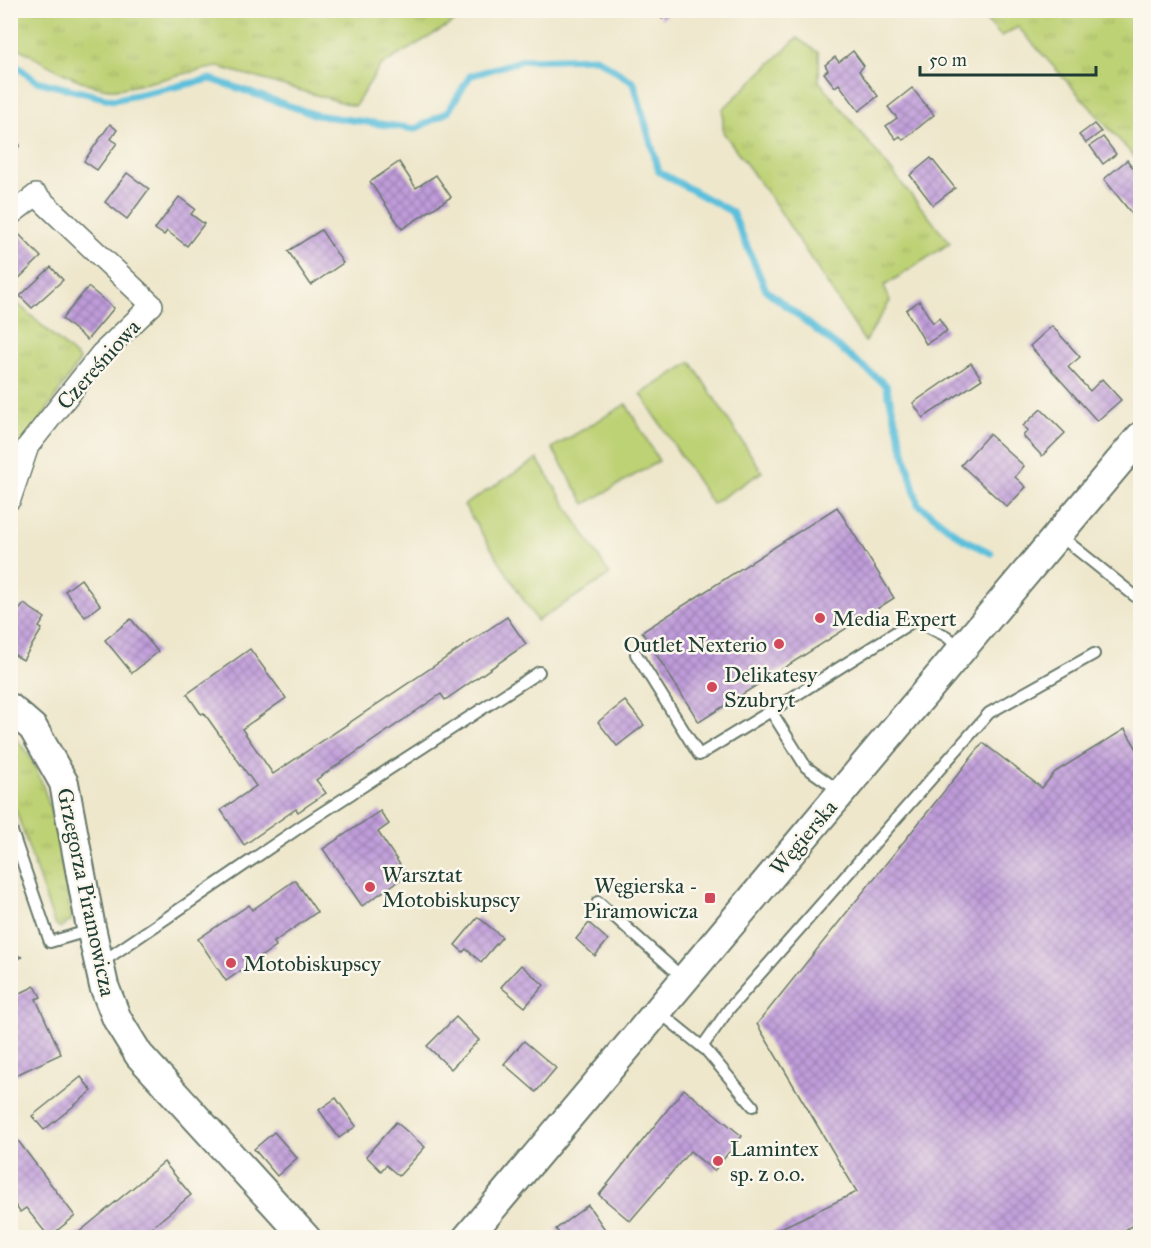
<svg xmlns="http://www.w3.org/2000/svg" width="1151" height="1248" font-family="'IM FELL Great Primer',serif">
<defs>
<pattern id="grass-tufts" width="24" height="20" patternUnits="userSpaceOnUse" patternTransform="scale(1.5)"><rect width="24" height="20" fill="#bdd175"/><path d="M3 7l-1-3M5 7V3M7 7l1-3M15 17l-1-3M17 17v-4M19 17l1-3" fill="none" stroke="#a2b466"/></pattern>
<pattern id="building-cross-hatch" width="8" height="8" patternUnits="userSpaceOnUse" patternTransform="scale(1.5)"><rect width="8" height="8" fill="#c09cda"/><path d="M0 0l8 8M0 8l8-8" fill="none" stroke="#9b80b2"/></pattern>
</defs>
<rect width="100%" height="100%" fill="#fbf7ec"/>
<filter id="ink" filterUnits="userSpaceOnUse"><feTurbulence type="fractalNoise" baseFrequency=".0167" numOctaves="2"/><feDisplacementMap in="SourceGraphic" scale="12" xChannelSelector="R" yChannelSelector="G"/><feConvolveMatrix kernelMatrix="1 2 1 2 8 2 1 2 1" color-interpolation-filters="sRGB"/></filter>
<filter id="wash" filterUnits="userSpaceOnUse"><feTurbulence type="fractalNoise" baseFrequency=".008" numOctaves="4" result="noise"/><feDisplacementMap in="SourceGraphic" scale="24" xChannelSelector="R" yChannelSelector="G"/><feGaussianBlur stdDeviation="1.35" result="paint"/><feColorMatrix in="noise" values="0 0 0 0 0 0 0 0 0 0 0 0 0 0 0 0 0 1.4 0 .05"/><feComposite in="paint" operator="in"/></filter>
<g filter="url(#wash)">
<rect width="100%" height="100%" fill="#eee7cc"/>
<g fill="url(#grass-tufts)" stroke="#6e8754" stroke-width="1.5">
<path d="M11 10H468V11L461 18 380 66 355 106 219 67C184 71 150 85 115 89 90 91 32 57 11 43Z"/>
<path d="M978 11H1140V163L1018 27 1001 36Z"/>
<path d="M797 38 819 53V81L950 243 884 286 890 301 865 342 776 205 723 132V109Z"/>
<path d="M16 302 80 360 21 449 11 477 10 308Z"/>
<path d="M10 734C52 765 62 870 72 920L60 928 54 923 11 796Z"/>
</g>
<g fill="#bdd175" stroke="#6e8754" stroke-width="1.5">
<path d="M691 362 762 472 712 504 641 394Z"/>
<path d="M626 404 659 461 585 504 552 448Z"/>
<path d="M537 459 610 575 537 621 464 505Z"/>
</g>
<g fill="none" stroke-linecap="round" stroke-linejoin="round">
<path stroke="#5cbfdb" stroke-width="7" d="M10 61 36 81 113 100 211 79 316 115 415 129 448 112 470 76 523 60 596 58 634 83 659 172 732 212 766 290 886 385 918 504 963 539 991 553"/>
</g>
<g id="blocks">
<g fill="url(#building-cross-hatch)">
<path d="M656 10H673L662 19Z"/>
<path d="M853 51 864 66 859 71 878 96 859 111 839 84 835 87 824 73 828 70 825 65 835 57 839 62Z"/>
<path d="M912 88 934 115 903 140 900 136 896 139 886 126 897 118 888 107Z"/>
<path d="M110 124 117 130 111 139 117 143 97 170 84 161Z"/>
<path d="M1094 124 1101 132 1086 143 1079 135Z"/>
<path d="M10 137 20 145 10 157Z"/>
<path d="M1103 137 1116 154 1103 164 1090 146Z"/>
<path d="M931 158 955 188 933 205 910 175Z"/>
<path d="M1127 160 1140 177V224L1104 179Z"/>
<path d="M399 162 416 188 436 175 451 197 402 229 370 182Z"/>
<path d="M127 173 149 189 127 219 105 202Z"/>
<path d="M179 197 195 209 191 214 204 224 187 246 167 231 164 235 155 229Z"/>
<path d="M12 227 41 257 12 285 10 229Z"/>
<path d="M321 230 343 263 311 285 288 251Z"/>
<path d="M51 267 63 280 32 308 20 296Z"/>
<path d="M88 287 114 308 87 340 62 319Z"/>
<path d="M919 301 933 323 939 318 947 331 926 344 906 310Z"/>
<path d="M1052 326 1080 357 1068 367 1090 391 1102 379 1121 400 1097 421 1030 346Z"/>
<path d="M971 363 982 379 923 418 913 403Z"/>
<path d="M1041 409 1065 433 1042 456 1023 436 1028 430 1023 426Z"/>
<path d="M989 434 1024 466 1015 477 1026 487 1007 507 961 465Z"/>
<path d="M837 507 894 598 699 722 642 632Z"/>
<path d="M81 579 100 605 85 617 65 591Z"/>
<path d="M24 604 45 618 39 627 42 629 23 660 10 652V621Z"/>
<path d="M507 617 526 644 445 700 441 694 316 780 326 793 298 812 296 809 244 845 221 810 256 786 204 713 201 714 187 694 250 649 286 698 242 729 273 774Z"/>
<path d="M131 619 158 652 132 673 105 640Z"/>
<path d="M625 701 644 725 617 746 598 722Z"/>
<path d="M1125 729 1140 754V1221L1112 1238H760L857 1192 757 1024 983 743 1042 788 1055 772Z"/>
<path d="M380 811 389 824 378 832 407 875 362 906 323 849Z"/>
<path d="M295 880 317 912 274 942 276 946 226 981 198 939 249 905 252 910Z"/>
<path d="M478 917 502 937 481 962 466 949 463 952 455 945Z"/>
<path d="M589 923 608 940 595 956 576 939Z"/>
<path d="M10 936 18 956 23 957 10 961Z"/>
<path d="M521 965 544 985 525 1007 501 987Z"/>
<path d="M35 986 41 997 36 999 61 1054 16 1075 10 1064V998Z"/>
<path d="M456 1017 479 1040 451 1069 427 1046Z"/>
<path d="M524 1041 556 1068 536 1092 504 1064Z"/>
<path d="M81 1077 92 1091 44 1130 32 1116Z"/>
<path d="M684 1089 742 1136 714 1171 690 1151 630 1221 599 1195Z"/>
<path d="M336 1098 356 1126 339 1138 319 1110Z"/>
<path d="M396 1122 425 1147 399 1176 386 1165 381 1171 366 1156Z"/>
<path d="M274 1132 297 1158 277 1176 254 1149Z"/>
<path d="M16 1138 75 1216 49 1237 26 1208 20 1212 10 1198V1141Z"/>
<path d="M164 1162 191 1195 139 1238H72Z"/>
<path d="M588 1205 611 1238H562L556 1229Z"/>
</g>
</g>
</g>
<g filter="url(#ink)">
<use href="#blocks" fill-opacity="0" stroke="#677869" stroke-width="1.5"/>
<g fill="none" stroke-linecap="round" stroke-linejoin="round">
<defs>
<g id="lane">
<path d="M1059 535 1140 600"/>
<path d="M636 654 699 755 771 711"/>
<path d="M841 792 806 767 771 711 915 620 946 636 962 649"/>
<path d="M10 826 50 942 91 930"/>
<path d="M598 902 683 978"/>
<path d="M102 962 303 825 539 672"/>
<path d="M658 1011 706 1050 753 1106"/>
<path d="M702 1047 729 1009 989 713 1094 654"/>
</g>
<path id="street" d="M10 215 36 195 152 305 101 354 28 446 10 499"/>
<g id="secondary">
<path d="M10 708 33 728 64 783 90 923 104 986 117 1019 139 1055 306 1238"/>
<path d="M467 1238 1140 437"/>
</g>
</defs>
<use href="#lane" stroke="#677869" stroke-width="14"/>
<use href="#street" stroke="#677869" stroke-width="24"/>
<use href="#secondary" stroke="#677869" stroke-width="32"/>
<use href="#lane" stroke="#fff" stroke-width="10"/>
<use href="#street" stroke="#fff" stroke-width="21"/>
<use href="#secondary" stroke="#fff" stroke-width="28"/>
</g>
</g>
<g fill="#d1495b" stroke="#fbf7ec" stroke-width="2">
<circle cx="820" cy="618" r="6"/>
<circle cx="779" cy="644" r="6"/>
<circle cx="712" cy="687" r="6"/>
<circle cx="370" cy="887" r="6"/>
<rect x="704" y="892" width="12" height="12" rx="3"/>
<circle cx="231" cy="963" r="6"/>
<circle cx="718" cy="1161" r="6"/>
</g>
<g text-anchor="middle" stroke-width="5" stroke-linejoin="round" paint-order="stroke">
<g font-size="22" fill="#1f3d34" stroke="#fbf7ec">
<text transform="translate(98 364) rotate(-48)" y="8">Czereśniowa</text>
<text transform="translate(803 837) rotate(-50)" y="8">Węgierska</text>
<text transform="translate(87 892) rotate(78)" y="8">Grzegorza Piramowicza</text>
</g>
<g font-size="22" fill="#1f3d34" stroke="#fbf7ec" text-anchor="start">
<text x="832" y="626">Media Expert</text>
<text x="767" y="652" text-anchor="end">Outlet Nexterio</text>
<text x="724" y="682">Delikatesy<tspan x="724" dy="25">Szubryt</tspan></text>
<text x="382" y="882">Warsztat<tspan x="382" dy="25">Motobiskupscy</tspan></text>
<text x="698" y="893" text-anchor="end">Węgierska -<tspan x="698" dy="25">Piramowicza</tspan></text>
<text x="243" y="971">Motobiskupscy</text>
<text x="730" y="1156">Lamintex<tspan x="730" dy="25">sp. z o.o.</tspan></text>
</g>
</g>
<rect width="1151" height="1248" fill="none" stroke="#fbf7ec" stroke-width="36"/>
<path d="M920 66v9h176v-9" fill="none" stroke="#1f3d34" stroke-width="3"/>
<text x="929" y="66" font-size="18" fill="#1f3d34" stroke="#fbf7ec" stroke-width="4.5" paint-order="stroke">50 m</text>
</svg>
